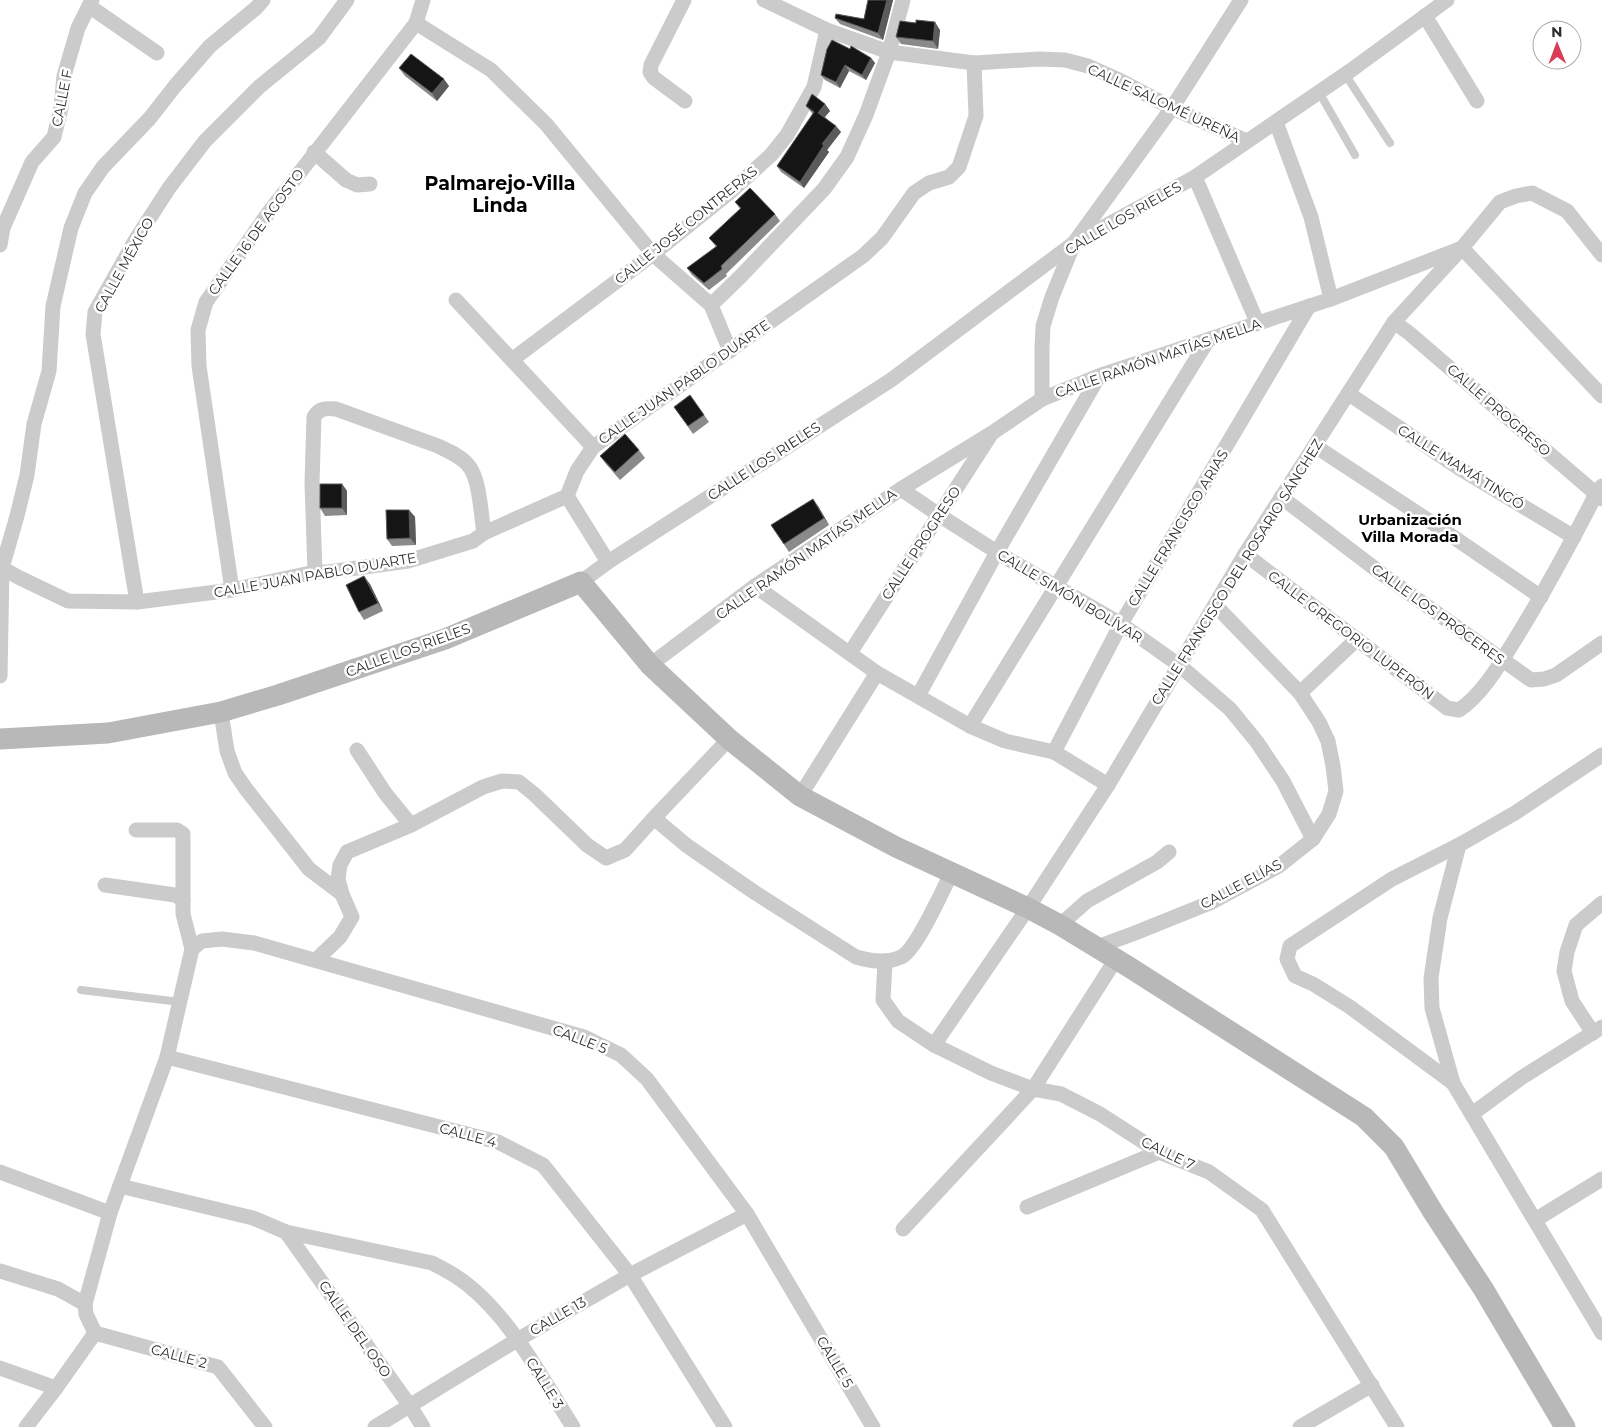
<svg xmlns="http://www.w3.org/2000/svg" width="1602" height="1427" font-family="Montserrat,sans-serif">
<rect width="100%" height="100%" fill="#fff"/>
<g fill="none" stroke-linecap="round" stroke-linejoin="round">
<g stroke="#cbcbcb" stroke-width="8">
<path d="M1345 74 1390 143"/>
<path d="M1319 92 1355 155"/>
<path d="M81 990 180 1002"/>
</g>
<g stroke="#cbcbcb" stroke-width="15">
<path d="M684 0 651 65 650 72 654 78 685 101"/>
<path d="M764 0 827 30 889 52 974 63 1039 59 1065 60 1088 66 1117 79 1172 108 1247 141"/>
<path d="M89 6 157 53"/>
<path d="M1425 16 1477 101"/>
<path d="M416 23 491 70 546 124 653 254 711 305 730 351"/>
<path d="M1276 122 1311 217 1331 299"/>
<path d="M314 152 346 180 357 185 370 184"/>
<path d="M1195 177 1257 322"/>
<path d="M0 245 3 228 32 162 54 137 61 108 64 76 78 28 92 0"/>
<path d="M456 300 593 447"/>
<path d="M711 305 740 277 824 189 847 157 866 115 889 52 903 0"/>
<path d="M1394 322 1409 333 1602 499"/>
<path d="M513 359 653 254 729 193 771 155 787 135 814 87 827 30"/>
<path d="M1349 394 1459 468 1574 537"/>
<path d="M1042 399V348L1043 326 1052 297 1074 243 1172 108 1241 0"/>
<path d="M1315 446 1446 532 1541 597"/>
<path d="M901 489 939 515 1003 556 1121 624 1179 665 1230 709 1257 742 1283 781 1313 839"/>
<path d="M567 496 608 562"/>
<path d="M1281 497 1382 574 1531 680 1544 679 1556 675 1602 643"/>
<path d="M1245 554 1447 708 1459 710C1483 694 1501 662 1516 638 1545 591 1571 543 1596 494L1602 486"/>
<path d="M0 567 20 578 68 601 137 602 232 590 315 572H328L408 561 473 541 484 533 567 496 577 471 593 447 863 256 882 238 914 193 929 183 949 177 959 167 976 116 974 63"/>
<path d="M315 572 312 483 314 417C319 408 326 408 336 409L438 446C448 451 461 456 468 465 480 478 481 516 484 533"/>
<path d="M581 582 608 562 891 380 1074 243 1195 177 1350 71 1447 0"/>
<path d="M755 586 877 673 970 726 1005 741 1054 752 1108 785"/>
<path d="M232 590 199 366 198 330 206 302 269 212 416 23 423 0"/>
<path d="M137 602 93 334 95 312 136 239 169 188 205 141 259 87 319 38 347 0"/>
<path d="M850 653 990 436"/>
<path d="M650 665 755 586 901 489 992 433 1042 399 1104 374 1331 299 1462 248 1500 202 1516 196 1532 193 1567 211 1602 255"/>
<path d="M0 676 2 568 17 516 27 475 34 424 49 371 53 306 71 228 85 193 103 167 150 118 175 86 210 46 256 8 263 0"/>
<path d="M1300 693 1357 639"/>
<path d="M918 696 997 552 1099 376"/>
<path d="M221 712 227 751 235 773 246 789 309 869 342 894"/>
<path d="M970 726 1208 340"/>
<path d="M357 750 385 793 411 825"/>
<path d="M1054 752 1121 624 1309 306"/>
<path d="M800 796 877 673"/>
<path d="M654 818 686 845 754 892 856 957C870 961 886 964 901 957 916 951 943 889 952 872"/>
<path d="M136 830H177L183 834V900"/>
<path d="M1459 845 1440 918 1431 978 1432 1008 1453 1083 1602 1333"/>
<path d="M1060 925 1087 901 1157 862 1169 852"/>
<path d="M1097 947 1135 933 1212 902 1279 866 1313 839 1329 814 1336 791 1333 766 1328 741 1319 722 1300 693 1215 605"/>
<path d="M192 949 202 941 222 939 254 943 584 1037 621 1055 647 1079 747 1214 873 1427"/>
<path d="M316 960 340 937 352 917 342 894 338 879 340 865 347 852 411 825 483 787 502 781 519 782 534 794 587 845 606 858 625 850 654 818 729 739"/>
<path d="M885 961 883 1000 898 1021 934 1045 991 1073 1033 1089 1061 1094 1100 1114 1159 1152 1209 1172 1262 1210 1397 1427"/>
<path d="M1593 1033 1572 1001 1564 971 1567 952 1576 925 1602 903"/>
<path d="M934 1045 1028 908 1108 785 1245 554 1394 322 1462 248 1602 396"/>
<path d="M167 1057 498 1142 543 1165 630 1275 725 1427"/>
<path d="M1453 1083 1350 1007 1313 984 1295 976 1287 959 1290 946 1392 879 1459 845 1515 813 1602 755"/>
<path d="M1472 1114 1521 1078 1602 1027"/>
<path d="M0 1172 110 1213"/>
<path d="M120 1186 253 1218 286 1232 432 1263C444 1269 457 1276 468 1285 512 1320 543 1380 573 1427"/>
<path d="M1027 1207 1159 1152"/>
<path d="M1535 1220 1602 1179"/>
<path d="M903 1229 1033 1089 1116 959"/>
<path d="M286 1232 410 1406 423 1427"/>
<path d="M0 1271 58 1289 85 1304"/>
<path d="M95 1333 218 1367 265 1427"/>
<path d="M0 1368 56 1388"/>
<path d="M26 1427 56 1388 95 1333 86 1314 85 1304 110 1213 167 1057 192 949 183 914V900L175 895 105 885"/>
<path d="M375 1427 517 1340 630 1275 747 1214"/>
<path d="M1300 1427 1372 1385"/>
</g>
<path stroke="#b8b8b8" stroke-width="21" d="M0 739 108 733 221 712 278 695 445 639 581 582 650 665 729 739 800 796 896 847 1028 908 1060 925 1129 967 1364 1117 1394 1147 1433 1212 1484 1290 1565 1427"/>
</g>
<g fill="#8a8a8a">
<path d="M868 0H893L883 40 840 24 835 18 864 19Z"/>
<path d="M940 30 938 49 901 44 896 37Z"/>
<path d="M827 49 871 58 875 63 866 80 849 71 840 88 825 80 821 75Z"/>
<path d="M399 68 449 86 437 101 405 76Z"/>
<path d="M825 104 830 111 825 117 841 132 827 150 829 152 804 188 781 172 777 166 813 114 811 112 806 106Z"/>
<path d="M735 202 775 214 780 221 726 274 727 276 709 290 692 275 687 268 716 247 709 238 740 209Z"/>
<path d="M690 395 709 422 693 434 674 407Z"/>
<path d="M639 450 645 458 620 480 606 464 600 456Z"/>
<path d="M342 484 347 491V515L325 516 320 508Z"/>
<path d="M818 506 829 525 789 552 771 525Z"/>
<path d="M409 510 415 517 416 545 392 546 387 539Z"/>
<path d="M370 584 383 611 364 620 359 612Z"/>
</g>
<g fill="#5b5b5b">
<path d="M887 0H893L883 40 878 33Z"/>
<path d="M935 22 940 30 938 49 933 41Z"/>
<path d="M871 58 875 63 866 80 862 75Z"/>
<path d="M845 65 849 71 840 88 836 82Z"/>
<path d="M444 79 449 86 437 101 432 93Z"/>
<path d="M825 104 830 111 823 119 818 113Z"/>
<path d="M836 126 841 132 827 150 829 152 804 188 800 182 822 144Z"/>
<path d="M342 484 347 491V515L342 508Z"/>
<path d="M813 499 818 506 829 525 824 518Z"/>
<path d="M409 510 415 517 416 545 410 538Z"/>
<path d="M364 576 370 584 383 611 378 603Z"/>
</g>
<g fill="#151515" stroke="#5b5b5b">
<path d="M868 0H887L878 33 835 18 836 14 864 19Z"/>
<path d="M916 20 935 22 933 41 896 37 900 21 916 23Z"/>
<path d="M832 40 850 49 851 46 871 58 862 75 845 65 836 82 821 75 827 49Z"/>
<path d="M411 54 444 79 432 93 399 68Z"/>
<path d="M812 94 825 104 818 113 836 126 822 144 824 145 800 182 777 166 814 112 806 106Z"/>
<path d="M750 188 775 214 721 266 722 269 704 283 687 268 717 246 709 238 741 208 735 202Z"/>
<path d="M690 395 704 415 688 426 674 407Z"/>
<path d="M625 434 639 450 615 472 600 456Z"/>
<rect x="320" y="484" width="22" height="24"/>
<path d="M813 499 824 518 784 544 771 525Z"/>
<path d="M386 510H409L410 538 387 539Z"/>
<path d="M364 576 378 603 359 612 346 585Z"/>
</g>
<g text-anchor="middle" stroke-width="5" stroke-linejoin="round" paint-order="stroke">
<g font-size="14" fill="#2e2e2e" stroke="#fff">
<text transform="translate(62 98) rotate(-79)" y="5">CALLE F</text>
<text transform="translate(1164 103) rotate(25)" y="5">CALLE SALOMÉ UREÑA</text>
<text transform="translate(1123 218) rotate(-30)" y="5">CALLE LOS RIELES</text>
<text transform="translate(686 225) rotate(-39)" y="5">CALLE JOSÉ CONTRERAS</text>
<text transform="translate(256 232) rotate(-54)" y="5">CALLE 16 DE AGOSTO</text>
<text transform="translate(124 265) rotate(-61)" y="5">CALLE MÉXICO</text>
<text transform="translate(1158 358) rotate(-19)" y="5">CALLE RAMÓN MATÍAS MELLA</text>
<text transform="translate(684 382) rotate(-35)" y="5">CALLE JUAN PABLO DUARTE</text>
<text transform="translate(1499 410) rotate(41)" y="5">CALLE PROGRESO</text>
<text transform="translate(764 461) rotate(-33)" y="5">CALLE LOS RIELES</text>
<text transform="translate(1461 467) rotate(32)" y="5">CALLE MAMÁ TINGÓ</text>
<text transform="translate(1178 528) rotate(-59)" y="5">CALLE FRANCISCO ARIAS</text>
<text transform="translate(921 543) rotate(-57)" y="5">CALLE PROGRESO</text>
<text transform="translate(806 554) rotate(-35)" y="5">CALLE RAMÓN MATÍAS MELLA</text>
<text transform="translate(1237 572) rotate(-58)" y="5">CALLE FRANCISCO DEL ROSARIO SÁNCHEZ</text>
<text transform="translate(315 575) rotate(-10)" y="5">CALLE JUAN PABLO DUARTE</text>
<text transform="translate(1070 596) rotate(31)" y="5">CALLE SIMÓN BOLÍVAR</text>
<text transform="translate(1438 614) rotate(36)" y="5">CALLE LOS PRÓCERES</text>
<text transform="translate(1351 635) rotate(37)" y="5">CALLE GREGORIO LUPERÓN</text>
<text transform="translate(408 650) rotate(-20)" y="5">CALLE LOS RIELES</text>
<text transform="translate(1241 884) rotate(-28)" y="5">CALLE ELÍAS</text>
<text transform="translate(580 1039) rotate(21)" y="5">CALLE 5</text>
<text transform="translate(468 1135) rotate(15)" y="5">CALLE 4</text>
<text transform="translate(1168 1153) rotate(26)" y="5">CALLE 7</text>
<text transform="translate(558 1316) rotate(-30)" y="5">CALLE 13</text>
<text transform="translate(355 1329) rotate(55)" y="5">CALLE DEL OSO</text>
<text transform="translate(179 1356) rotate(15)" y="5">CALLE 2</text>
<text transform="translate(835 1362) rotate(59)" y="5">CALLE 5</text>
<text transform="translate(545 1383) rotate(58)" y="5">CALLE 3</text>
</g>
<g font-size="15" font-weight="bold" fill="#000" stroke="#fff">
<text x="1410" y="525">Urbanización<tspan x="1410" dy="17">Villa Morada</tspan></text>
</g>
<g font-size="19" font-weight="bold" fill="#000" stroke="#fff">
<text x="500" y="190">Palmarejo-Villa<tspan x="500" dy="22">Linda</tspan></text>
</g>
</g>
<g transform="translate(1557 45) rotate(359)"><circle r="24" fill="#ffffff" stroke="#ababab"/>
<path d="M0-4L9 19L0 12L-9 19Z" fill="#da3b57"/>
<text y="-8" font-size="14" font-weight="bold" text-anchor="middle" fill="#2e2e2e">N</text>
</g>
</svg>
